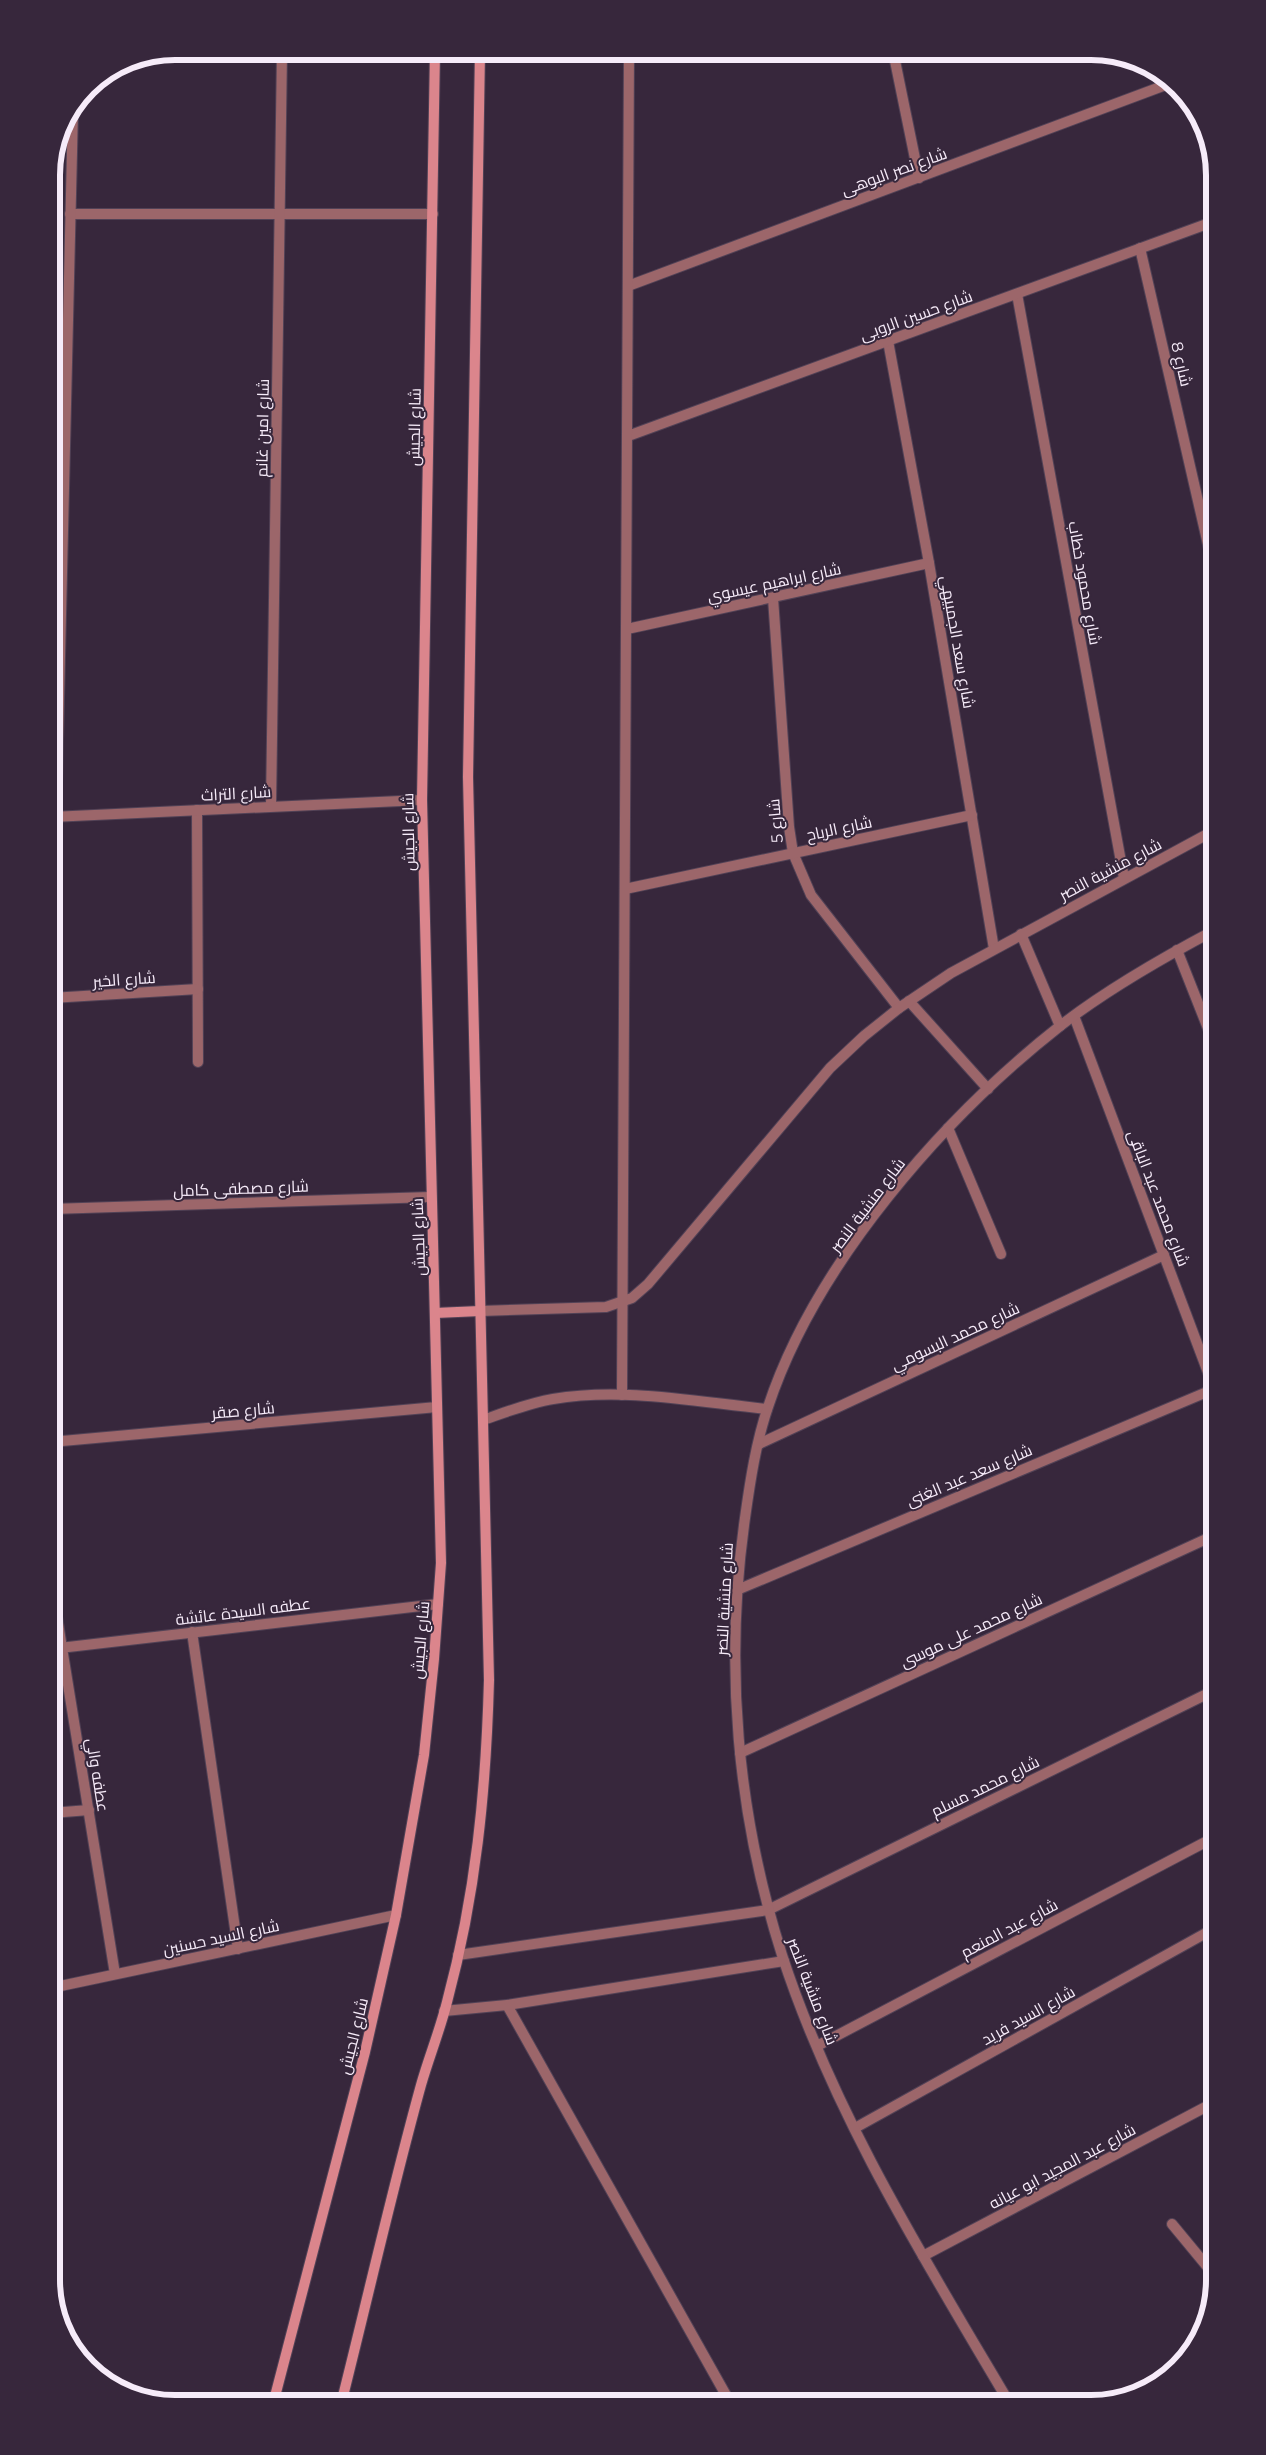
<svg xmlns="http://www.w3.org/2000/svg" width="1266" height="2455" font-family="Montserrat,Cairo,sans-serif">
<rect width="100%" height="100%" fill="#37273c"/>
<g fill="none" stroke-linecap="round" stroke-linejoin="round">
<defs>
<g id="minor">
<path d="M893 51 919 178"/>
<path d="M70 214H433"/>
<path d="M1140 248 1215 575"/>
<path d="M628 286 1171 83"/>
<path d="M1017 294 1124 878"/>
<path d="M888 341 929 563 994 949"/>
<path d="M628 436 1215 221"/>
<path d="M773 598 789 827 793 853 811 895 899 1008"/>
<path d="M627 629 929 563"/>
<path d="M271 806 282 51"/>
<path d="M197 810 198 1062"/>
<path d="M51 817 422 800"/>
<path d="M625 889 972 815"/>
<path d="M1021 934 1060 1026"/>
<path d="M1177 950 1215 1046"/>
<path d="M51 998 198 989"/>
<path d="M909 1001 988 1089"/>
<path d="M1074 1016 1215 1391"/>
<path d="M51 1036 73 110"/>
<path d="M948 1128 1001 1254"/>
<path d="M51 1209 431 1197"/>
<path d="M480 1311 606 1307 632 1298 648 1284 830 1068 864 1036 899 1008 951 973 1215 830"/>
<path d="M622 1395 629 51"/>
<path d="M483 1420C506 1412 529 1403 553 1399 623 1387 697 1402 767 1409"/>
<path d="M51 1442 437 1407"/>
<path d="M759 1444 1164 1255"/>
<path d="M51 1580 115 1974"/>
<path d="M737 1590 1214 1389"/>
<path d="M192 1632 238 1949"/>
<path d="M51 1649 438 1604"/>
<path d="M740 1753 1215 1535"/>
<path d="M51 1813 89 1810"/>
<path d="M458 1955 768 1910 1215 1690"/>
<path d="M51 1988 396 1915"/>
<path d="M507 2005 731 2404"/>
<path d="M444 2011 507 2005 784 1961"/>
<path d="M817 2046 1215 1837"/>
<path d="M855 2128 1215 1928"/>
<path d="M1172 2224 1215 2276"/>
<path d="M923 2256 1215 2102"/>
<path d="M1010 2404C925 2260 834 2115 782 1955 737 1814 724 1665 745 1518 750 1482 756 1442 768 1407 815 1264 943 1118 1060 1026 1105 991 1164 957 1215 930"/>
</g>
<g id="secondary">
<path d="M435 1313 480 1311"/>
<path d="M273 2404 365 2052 396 1915 424 1755 434 1659 441 1563 422 800 435 51"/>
<path d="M341 2404C368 2297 392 2190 421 2085 429 2057 440 2030 447 2002 476 1894 486 1791 489 1680L468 777 480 51"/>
</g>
</defs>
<use href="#minor" stroke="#524256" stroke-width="12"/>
<use href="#secondary" stroke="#524256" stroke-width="12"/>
<use href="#minor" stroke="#9c666a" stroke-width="10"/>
<use href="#secondary" stroke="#db858c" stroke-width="10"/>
</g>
<g text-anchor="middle" stroke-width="4" stroke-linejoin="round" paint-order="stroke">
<g font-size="16" fill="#f6ebf9" stroke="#37273c">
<text transform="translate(894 171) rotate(-20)" y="6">شارع نصر البوهى</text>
<text transform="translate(916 315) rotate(-20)" y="6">شارع حسين الروبى</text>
<text transform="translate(1182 364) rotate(77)" y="6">شارع 8</text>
<text transform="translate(414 427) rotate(-89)" y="6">شارع الجيش</text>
<text transform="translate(262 428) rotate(-89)" y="6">شارع امين غانم</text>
<text transform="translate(774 582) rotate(-12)" y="6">شارع ابراهيم عيسوي</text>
<text transform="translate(1085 583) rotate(80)" y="6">شارع محمود خطاب</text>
<text transform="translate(958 642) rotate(80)" y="6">شارع سعد الجمبيهي</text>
<text transform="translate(236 793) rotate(-3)" y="6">شارع التراث</text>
<text transform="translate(775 821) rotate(-95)" y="6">شارع 5</text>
<text transform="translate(839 828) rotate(-12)" y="6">شارع الرباح</text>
<text transform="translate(408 832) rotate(-91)" y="6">شارع الجيش</text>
<text transform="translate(1110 869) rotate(-28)" y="6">شارع منشية النصر</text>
<text transform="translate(124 979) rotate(-4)" y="6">شارع الخير</text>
<text transform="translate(241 1188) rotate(-2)" y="6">شارع مصطفى كامل</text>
<text transform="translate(1159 1198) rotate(69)" y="6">شارع محمد عبد الباقى</text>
<text transform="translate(867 1205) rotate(-53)" y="6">شارع منشية النصر</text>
<text transform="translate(418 1237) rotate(-92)" y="6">شارع الجيش</text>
<text transform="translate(955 1336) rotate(-25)" y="6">شارع محمد البسومي</text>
<text transform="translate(243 1410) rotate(-5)" y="6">شارع صقر</text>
<text transform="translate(969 1475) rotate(-23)" y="6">شارع سعد عبد الغنى</text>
<text transform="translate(724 1599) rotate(-87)" y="6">شارع منشية النصر</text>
<text transform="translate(243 1611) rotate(-7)" y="6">عطفه السيدة عائشة</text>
<text transform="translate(971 1630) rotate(-25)" y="6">شارع محمد على موسى</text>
<text transform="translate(420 1640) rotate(-85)" y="6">شارع الجيش</text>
<text transform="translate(98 1775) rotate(81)" y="6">عطفه والي</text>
<text transform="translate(985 1786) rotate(-26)" y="6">شارع محمد مسلم</text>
<text transform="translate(1009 1928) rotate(-28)" y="6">شارع عبد المنعم</text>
<text transform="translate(221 1937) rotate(-12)" y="6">شارع السيد حسنين</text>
<text transform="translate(813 1991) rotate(69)" y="6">شارع منشية النصر</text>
<text transform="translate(1028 2015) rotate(-29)" y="6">شارع السيد فريد</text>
<text transform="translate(353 2036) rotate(-76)" y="6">شارع الجيش</text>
<text transform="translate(1062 2166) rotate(-28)" y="6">شارع عبد المجيد ابو عيانه</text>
</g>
</g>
<path d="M0 0H1266V2455H0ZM175 60H1091A115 115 0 0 1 1206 175V2280A115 115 0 0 1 1091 2395H175A115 115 0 0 1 60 2280V175A115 115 0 0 1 175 60Z" fill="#37273c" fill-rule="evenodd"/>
<path fill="none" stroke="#f6ebf9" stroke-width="6" d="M175 60H1091A115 115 0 0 1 1206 175V2280A115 115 0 0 1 1091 2395H175A115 115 0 0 1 60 2280V175A115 115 0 0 1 175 60Z"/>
</svg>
